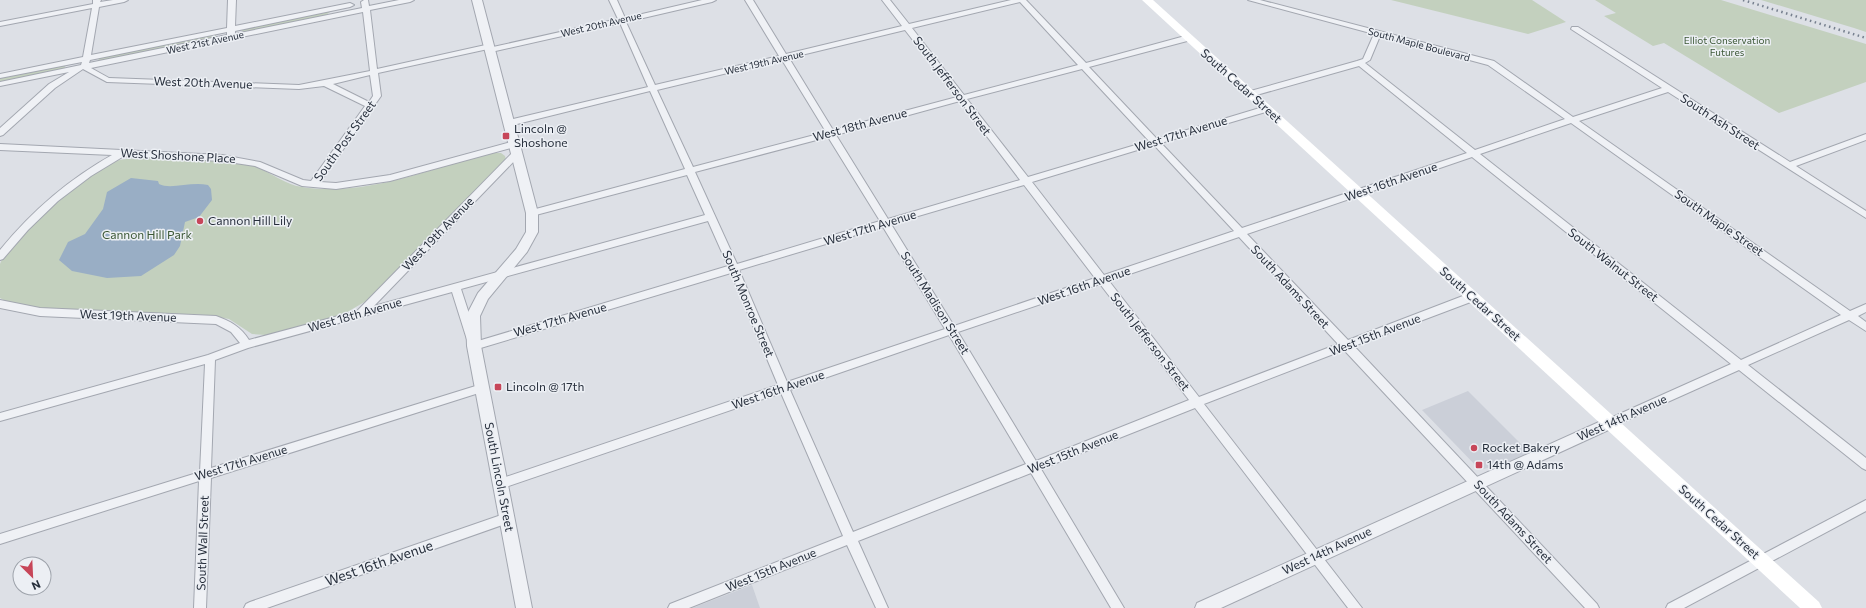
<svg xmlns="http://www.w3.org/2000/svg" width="1866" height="608" font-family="Commissioner,sans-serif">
<rect width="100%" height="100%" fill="#dde0e6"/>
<g fill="#cbcfd8">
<path d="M1468 391 1530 453 1509 462 1480 470 1422 410Z"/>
<path d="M752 585 760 608H692Z"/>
</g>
<g fill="#c3d0be">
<path d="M1391 0H1532L1566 22 1528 34Z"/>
<path d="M1595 0H1721L1866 44V82L1779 113 1664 43 1653 46 1604 16 1616 13Z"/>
<path d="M1761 0H1866V32L1854 28Z"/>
<path d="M328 11 330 12 326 15 244 32 241 30Z"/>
<path d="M216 34V36L214 38 100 61 98 59 101 57Z"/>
<path d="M64 65H66L64 69 0 82V78Z"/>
<path d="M489 153H501L505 156 506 160 368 300 342 315 266 335 252 334 229 319 207 315 40 309 11 304 0 298C0 288 0 274 0 264 3 253 36 222 46 213 64 196 90 171 113 162 135 153 230 158 254 166 265 170 275 177 286 182 298 188 314 189 327 189 382 190 437 167 489 153Z"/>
</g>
<path fill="#99aec5" d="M131 178 158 181 159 184C171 190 191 181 208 185L211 189 212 200 199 217 185 222 180 246 174 255 141 276 107 278 72 271 59 260 68 242 85 234 103 209 107 192Z"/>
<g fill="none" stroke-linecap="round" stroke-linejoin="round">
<defs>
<g id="minor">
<path d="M93 0H101L100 2 113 0H128L124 2 99 7 91 55 227 28 228 0H236L235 26 350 3 354 5 350 7 235 31V34L362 8 361 2 364 0H368L369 6 399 0H414L410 2 370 10 377 69 490 44H493V47L618 19 609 0H617L625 18 702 0H716L712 2 626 22 655 85 779 56 745 0H753L786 54 902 26 882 0H890L909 24 1011 0H1026L1086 63 1185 36H1191V40L1089 67 1157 139 1263 107H1269V111L1161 143 1242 228 1467 153 1359 66 1253 96H1247V92L1357 61 1363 59 1374 34 1248 0H1260L1494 61 1573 117 1662 88 1571 29 1572 27H1578L1790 162 1866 134V140L1796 166 1866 211V218L1668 92 1579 121 1850 311 1866 304V312L1858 316 1866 322V331L1849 320 1748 365 1866 458V470L1862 468 1739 370 1614 426 1610 427 1606 426 1604 423 1606 420 1731 364 1472 157 1247 234 1348 340 1468 294H1476L1477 297 1476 300 1354 346 1597 604 1599 608H1585L1344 350 1204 404 1362 608H1348L1195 408 1041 469 1124 608H1111L1031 473 858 541 888 608H876L847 545 689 608H668L670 604 843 536 781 393 500 489 496 487 494 484 496 481 500 479 778 385 731 273 474 350 470 349 469 346 452 292 248 348 215 360 211 468 482 384 486 385 487 388 486 391 482 392 211 478 206 608H194L199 481 0 544V534L200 472 205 364 0 421V413L208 355 240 343 231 332 216 324 40 316 0 308V300L40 308 216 316C230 321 241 327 249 340L357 311 514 151H520L521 153 520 155 374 306 705 215 687 175 532 216 527 213 532 210 685 169 650 91 509 126 505 123 509 120 648 87 620 23 491 52H488V49L378 73 381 96 320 182 336 183 390 175 515 141 518 142 519 144 518 146 390 181 336 189 302 186 255 166 222 161 124 156 91 176 58 201 28 230 3 259 0 260V250C31 212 69 179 112 155L0 150V144L222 155 260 162 303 180 311 181 365 106 324 86 299 89 107 82 83 69 55 88 3 135 0 136V128L49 84 69 72 0 86V82L81 65 82 62 0 78V74L83 57 92 8 0 26V22L93 4ZM1020 2 1078 65 964 95 912 28ZM363 12 370 71 299 85 109 78 91 68ZM905 30 957 97 833 130 789 58ZM227 32V35L89 63 90 60ZM1380 36 1488 65 1565 119 1475 150 1365 63 1370 60ZM782 60 826 132 693 167 657 90ZM1082 69 1149 141 1028 177 967 99ZM370 75 373 96 369 102 333 84ZM960 101 1020 180 888 219 836 135ZM1571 123 1841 315 1741 360 1480 154ZM828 137 880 221 737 264 695 172ZM1154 145 1234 231 1104 275 1032 182ZM1024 185 1095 278 954 326 891 224ZM708 221 728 266 478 341 461 289ZM883 227 945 329 787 382 739 270ZM1239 237 1338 344 1199 397 1109 281ZM1100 284 1189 400 1036 461 958 332ZM949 335 1026 464 853 532 790 390Z"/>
<path d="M1866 500V511L1684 608H1666L1668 604Z"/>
<path d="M507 513 511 514 513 518 511 522 267 608H244L246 604 250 602Z"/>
</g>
<g id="tertiary">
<path d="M472 0H482L538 213V232L527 252 488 299 480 316 481 346 532 608H516L467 346 466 316 478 293 516 249 526 232V213Z"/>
<path d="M1610 417 1615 419 1617 423 1615 427 1221 608H1195L1197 603Z"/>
</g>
</defs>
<use href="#minor" stroke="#a3a7b0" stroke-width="2"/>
<use href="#tertiary" stroke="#a3a7b0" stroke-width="2"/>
<use href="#minor" fill="#eff1f5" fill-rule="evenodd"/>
<use href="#tertiary" fill="#eff1f5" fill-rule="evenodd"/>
<path fill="#fff" fill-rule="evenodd" d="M1142 0H1153L1819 602 1822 608H1800Z"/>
<path stroke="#77808f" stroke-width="2.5" stroke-dasharray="1.5 3.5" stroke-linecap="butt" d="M1743 0 1866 38"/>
</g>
<g fill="#c74659" stroke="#eceff4" stroke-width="1.5">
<rect x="502" y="132" width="8" height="8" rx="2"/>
<circle cx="200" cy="221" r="4"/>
<rect x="494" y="383" width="8" height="8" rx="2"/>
<circle cx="1474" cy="448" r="4"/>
<rect x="1475" y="461" width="8" height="8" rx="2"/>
</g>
<g text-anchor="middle" stroke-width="3" stroke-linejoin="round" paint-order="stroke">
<g font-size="10" fill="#272f3c" stroke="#eceff4">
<text transform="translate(601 24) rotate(-13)" y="4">West 20th Avenue</text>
<text transform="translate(205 42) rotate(-12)" y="4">West 21st Avenue</text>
<text transform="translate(1419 44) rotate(15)" y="4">South Maple Boulevard</text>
<text transform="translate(764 62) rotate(-13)" y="4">West 19th Avenue</text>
</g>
<g font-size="10" fill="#3b5735" stroke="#eceff4">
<text x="1727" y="44">Elliot Conservation<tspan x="1727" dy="12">Futures</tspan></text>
</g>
<g font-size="12" fill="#272f3c" stroke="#eceff4">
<text transform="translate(203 83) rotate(2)" y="4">West 20th Avenue</text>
<text transform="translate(952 86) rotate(53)" y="4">South Jefferson Street</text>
<text transform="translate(1241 86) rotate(42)" y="4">South Cedar Street</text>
<text transform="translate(1720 122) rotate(33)" y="4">South Ash Street</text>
<text transform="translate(860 125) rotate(-15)" y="4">West 18th Avenue</text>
<text transform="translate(1181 134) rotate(-17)" y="4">West 17th Avenue</text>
<text transform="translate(345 141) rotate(-54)" y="4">South Post Street</text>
<text transform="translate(178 156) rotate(3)" y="4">West Shoshone Place</text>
<text transform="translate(1391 182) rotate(-19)" y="4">West 16th Avenue</text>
<text transform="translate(1719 223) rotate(35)" y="4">South Maple Street</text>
<text transform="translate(870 228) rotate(-17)" y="4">West 17th Avenue</text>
<text transform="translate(438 234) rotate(-46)" y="4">West 19th Avenue</text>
<text transform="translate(1613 265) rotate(38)" y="4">South Walnut Street</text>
<text transform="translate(1084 286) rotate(-19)" y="4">West 16th Avenue</text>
<text transform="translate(1290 287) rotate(47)" y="4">South Adams Street</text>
<text transform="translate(935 303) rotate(58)" y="4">South Madison Street</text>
<text transform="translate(748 304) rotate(67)" y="4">South Monroe Street</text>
<text transform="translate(1480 304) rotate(42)" y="4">South Cedar Street</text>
<text transform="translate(355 315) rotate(-16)" y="4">West 18th Avenue</text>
<text transform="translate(128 316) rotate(2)" y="4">West 19th Avenue</text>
<text transform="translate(560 320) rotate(-16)" y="4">West 17th Avenue</text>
<text transform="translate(1375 335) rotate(-21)" y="4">West 15th Avenue</text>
<text transform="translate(1150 342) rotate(52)" y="4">South Jefferson Street</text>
<text transform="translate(778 390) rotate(-19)" y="4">West 16th Avenue</text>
<text transform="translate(1622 418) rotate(-24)" y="4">West 14th Avenue</text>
<text transform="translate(1073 452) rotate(-22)" y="4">West 15th Avenue</text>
<text transform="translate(241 463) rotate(-17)" y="4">West 17th Avenue</text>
<text transform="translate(499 477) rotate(79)" y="4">South Lincoln Street</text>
<text transform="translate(1513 522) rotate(47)" y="4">South Adams Street</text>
<text transform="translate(1719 522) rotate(42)" y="4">South Cedar Street</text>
<text transform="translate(203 543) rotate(-88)" y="4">South Wall Street</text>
<text transform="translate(1327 551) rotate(-25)" y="4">West 14th Avenue</text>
<text transform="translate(771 570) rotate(-22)" y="4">West 15th Avenue</text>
</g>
<g font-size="12" fill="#272f3c" stroke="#eceff4" text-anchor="start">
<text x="514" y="133">Lincoln @<tspan x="514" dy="14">Shoshone</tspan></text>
<text x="208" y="225">Cannon Hill Lily</text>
<text x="506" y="391">Lincoln @ 17th</text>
<text x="1482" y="452">Rocket Bakery</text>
<text x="1487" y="469">14th @ Adams</text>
</g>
<g font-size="12" fill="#3b5735" stroke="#eceff4">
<text x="147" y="239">Cannon Hill Park</text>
</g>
<g font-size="14" fill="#272f3c" stroke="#eceff4">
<text transform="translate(379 563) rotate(-19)" y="5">West 16th Avenue</text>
</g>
</g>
<g transform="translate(32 576) rotate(156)"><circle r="19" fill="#eceff4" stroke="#9da2aa"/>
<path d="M0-3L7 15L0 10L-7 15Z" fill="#c74659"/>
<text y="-6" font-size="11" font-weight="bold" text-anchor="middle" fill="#272f3c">N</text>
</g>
</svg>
